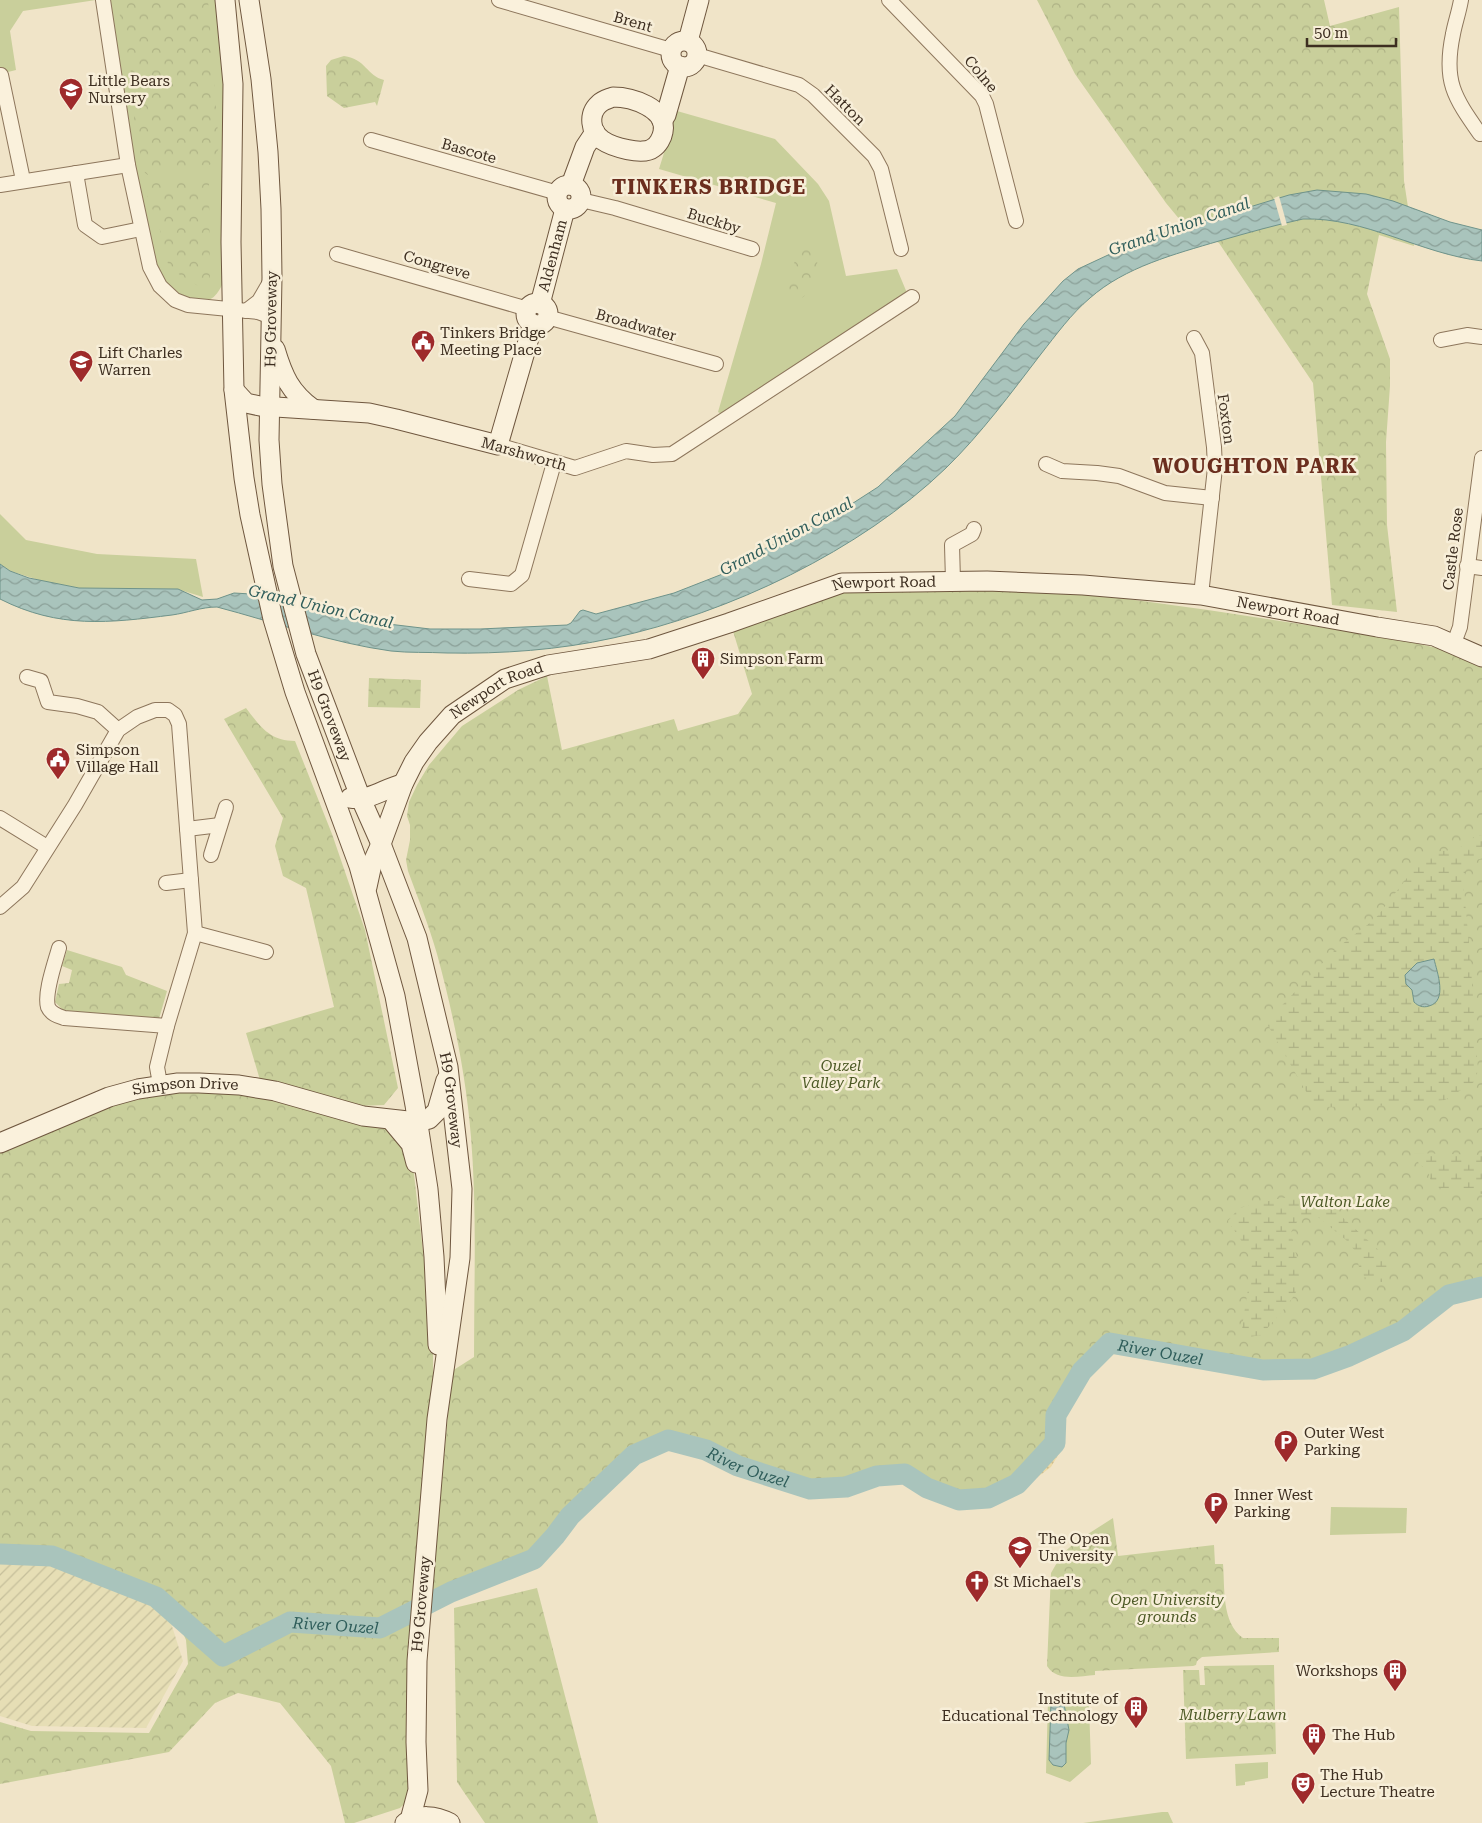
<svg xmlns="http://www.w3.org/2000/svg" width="1482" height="1823" font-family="'Roboto Serif',serif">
<defs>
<pattern id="farmland-furrows" width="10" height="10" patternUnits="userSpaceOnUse" patternTransform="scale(1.25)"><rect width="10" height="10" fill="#e6deb5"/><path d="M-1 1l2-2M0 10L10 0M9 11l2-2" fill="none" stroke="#c6bf9b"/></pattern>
<pattern id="forest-crowns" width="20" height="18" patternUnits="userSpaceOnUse" patternTransform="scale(1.25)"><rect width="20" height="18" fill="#c9cf9b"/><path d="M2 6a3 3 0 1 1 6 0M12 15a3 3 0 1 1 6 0" fill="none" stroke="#aeb285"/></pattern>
<pattern id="wetland-marsh" width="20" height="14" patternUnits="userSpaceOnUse" patternTransform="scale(1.25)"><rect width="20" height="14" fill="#c9cf9b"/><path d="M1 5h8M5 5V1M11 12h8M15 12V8" fill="none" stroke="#aeb285"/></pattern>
<pattern id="sand-dots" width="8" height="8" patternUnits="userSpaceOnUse" patternTransform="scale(1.25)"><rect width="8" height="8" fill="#ecd9a5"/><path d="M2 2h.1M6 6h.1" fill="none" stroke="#cbbb8e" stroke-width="1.8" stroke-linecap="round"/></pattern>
<pattern id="water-waves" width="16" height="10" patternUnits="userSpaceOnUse" patternTransform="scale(1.25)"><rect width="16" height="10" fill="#a9c4bc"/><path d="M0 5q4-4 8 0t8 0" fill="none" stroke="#8ba098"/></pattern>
</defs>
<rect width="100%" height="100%" fill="#f0e4c8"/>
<path fill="url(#farmland-furrows)" d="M0 1562 52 1564 151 1605 171 1623 183 1661 146 1728 32 1726 0 1716Z"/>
<g fill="#c9cf9b">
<path d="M0 0H96L23 11 10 31 16 70 0 74Z"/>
<path d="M110 0H216L224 76 223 283C212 306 206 300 183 299L164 280 155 262 137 179Z"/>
<path d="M677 111 775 139 818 184 829 201 846 276 897 269 907 293 723 415 718 412 761 264 776 203 659 169Z"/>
<path d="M0 514 26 540 97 554 196 559 203 597 177 589 79 588 45 582 10 571 0 564Z"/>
<path d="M1331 1507 1407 1508 1406 1533 1330 1535Z"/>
<path d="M1048 1700H1068L1078 1706 1089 1705 1091 1764 1070 1782 1046 1773Z"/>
<path d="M1268 1762V1778L1245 1782V1785L1236 1786 1235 1764Z"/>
<path d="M1162 1812H1168L1173 1823H1083Z"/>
</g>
<g fill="url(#forest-crowns)">
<path d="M119 0H208L219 148 210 165 177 167 152 178 145 173 135 130 130 63 120 18Z"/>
<path d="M1037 0H1324L1330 26 1399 7 1404 181 1414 246 1379 235 1367 294 1390 359V386L1386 442 1387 525 1397 612 1332 605 1313 383 1219 243 1185 226 1166 203 1075 74Z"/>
<path d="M344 56C366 59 367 76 384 80L377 106 375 102 344 108 327 96 326 66 331 60Z"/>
<path d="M177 178 209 180 210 290 198 286 169 268 159 226 147 195 151 184Z"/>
<path d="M803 245H806C810 249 816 254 817 260 819 267 808 296 802 298 800 299 796 299 794 298 780 293 797 253 803 245Z"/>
<path d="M940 587 1062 590 1208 610 1393 638 1450 651 1482 665V1287L1449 1295 1403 1331 1349 1356 1313 1369 1263 1370 1110 1343 1082 1371 1056 1415 1055 1443 1025 1479 988 1498 959 1500 927 1488 904 1474 877 1476 846 1487 810 1489 738 1466 706 1450 668 1440 634 1455 570 1516 555 1536 534 1559 451 1592 421 1607 418 1790 400 1808 354 1823H345L331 1766 280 1703 238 1693 215 1703 169 1752 0 1784V1722L31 1731 149 1733 188 1664 186 1640 175 1615 155 1597 52 1556 0 1554V1143L178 1083 377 1116 404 1145 413 1166 433 1337V1577L452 1371 474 1357C474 1284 477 1210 471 1137 466 1075 453 1013 437 954 429 926 418 898 408 871L406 860 410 840V825L407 816 409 802 417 785 429 765 462 726 518 690 547 676 562 750 674 719 678 731 738 714 752 694 733 631 846 591Z"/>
<path d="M369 678 421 680 420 708 368 707Z"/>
<path d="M246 708C260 726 269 741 295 741L332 834 365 930 398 1088 384 1105 356 1106 260 1080 246 1033 334 1007 306 888 283 876 275 846 283 818 224 719Z"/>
<path d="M67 950 122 967 126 975 167 991 159 1019 67 1014 55 1002 59 984 69 983 72 970 62 966Z"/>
<path d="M1113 1518 1118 1556 1214 1545 1215 1564H1223C1225 1587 1221 1623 1243 1638H1279V1652L1202 1657 1197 1661 1196 1665 1193 1666 1095 1671V1675C1079 1676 1057 1682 1047 1666L1051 1573 1062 1554 1077 1541Z"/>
<path d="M537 1588 598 1823H485L457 1782 454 1608Z"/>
<path d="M1274 1665 1276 1754 1186 1759 1183 1670H1199L1200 1685H1205L1204 1666Z"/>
</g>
<g fill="url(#wetland-marsh)">
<path d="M1482 835V859L1468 860 1463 880 1470 954 1478 1071 1474 1082 1445 1100 1376 1106 1315 1107 1266 1022 1337 948 1375 919 1410 874 1435 852 1458 849 1474 837Z"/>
<path d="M1414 1153 1482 1155V1194L1467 1191 1447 1190 1436 1187 1431 1182 1428 1170 1419 1164Z"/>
<path d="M1282 1198H1316L1331 1207 1383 1254 1391 1267 1382 1282 1369 1281 1360 1272 1356 1252 1346 1240 1318 1217 1301 1215 1291 1232C1294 1246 1302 1274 1298 1287 1295 1299 1270 1325 1261 1335L1249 1337 1242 1327 1253 1258 1228 1221 1239 1208Z"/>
</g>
<path fill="url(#sand-dots)" d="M1048 1425 1065 1426 1063 1447 1051 1467 1027 1485 1020 1478 1044 1449Z"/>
<g fill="url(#water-waves)" stroke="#6f938a">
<path d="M1317 190 1366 194 1393 201 1450 222 1482 230V261C1421 254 1365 217 1303 219 1275 225 1247 233 1219 241 1175 254 1125 267 1090 298 1071 314 1056 335 1041 354 1011 393 981 434 946 468 860 551 729 613 613 638 559 650 502 654 447 653 428 652 409 653 391 651 332 643 274 622 217 607 201 607 187 613 172 615 109 623 59 629 0 599V564L10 571 29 578 79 588 178 589 202 600 217 599 234 593 251 594 326 611 355 620 430 629H480L567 625 571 623 580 611 583 610 596 614 674 593 720 575 744 563 762 550 833 516 878 487 955 416 1024 324 1063 281 1078 269 1121 249 1158 235 1289 195Z"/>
<path d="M1434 959C1437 972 1448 1001 1429 1006 1423 1008 1418 1006 1414 1002L1412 990 1406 984 1405 975 1417 963Z"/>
<path d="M1051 1702 1064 1704 1069 1730 1066 1743V1763L1062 1767 1053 1765 1049 1760Z"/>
</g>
<path fill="#f0e4c8" d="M1279 196 1287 225 1282 226 1274 198Z"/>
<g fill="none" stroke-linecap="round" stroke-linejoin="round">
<path stroke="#a9c4bc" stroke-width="21" id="s1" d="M0 1554 52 1556 156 1597 223 1656 290 1622 380 1628 451 1592 534 1559 555 1536 570 1516 634 1455 668 1440 706 1450 738 1466 810 1489 846 1487 877 1476 905 1474 927 1488 959 1500 988 1498 1017 1484 1055 1443 1056 1415 1082 1371 1110 1343 1263 1370 1313 1369 1349 1356 1403 1331 1449 1295 1482 1287"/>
<defs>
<g id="street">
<path d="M103 0 128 165 150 267 160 286 175 300 188 305 258 312 266 315 271 319"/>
<path d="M499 0 671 50"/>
<path d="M889 0 982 96 986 104 1016 221"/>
<path d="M1461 0C1459 12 1455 23 1453 34 1443 81 1454 97 1480 134"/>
<path d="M697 55 799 85 813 95 874 156 881 169 901 249"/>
<path d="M1 75 23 180"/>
<path d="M371 140 558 193"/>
<path d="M76 173 85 225 102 237 141 229"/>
<path d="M0 185 128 165"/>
<path d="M581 200 615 208 752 249"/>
<path d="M337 254 521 307 526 311"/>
<path d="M246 311 259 301 270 282"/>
<path d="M547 317 716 364"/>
<path d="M1194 338 1202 353 1214 447 1215 468 1201 595"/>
<path d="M1441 340 1467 335 1482 337"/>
<path d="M498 445 575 468 626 451 653 455 672 454 912 297"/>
<path d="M1046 464 1062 471 1097 473 1119 476 1165 493 1212 498"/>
<path d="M1467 566 1482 568"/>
<path d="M469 579 511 584 522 575 554 463"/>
<path d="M953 581 952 545 972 534 974 529"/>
<path d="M1454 643 1460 627 1482 458"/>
<path d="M27 677 41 681 48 702 77 706 98 712 118 730"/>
<path d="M0 818 47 847"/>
<path d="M187 829 220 825"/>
<path d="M211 855 226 807"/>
<path d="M166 883 191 880"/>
<path d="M0 907 23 887 75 805 118 730 137 717 155 710H168L175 715 179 724 195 933 167 1026 157 1067 160 1084"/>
<path d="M195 933 266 952"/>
<path d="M59 948C55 963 44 993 48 1007 51 1014 58 1016 64 1018L167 1026"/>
</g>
<g id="secondary">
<path d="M225 0 233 84 231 242 234 390 244 478 250 515 273 619 295 692 359 866 395 996 415 1105 428 1189 434 1257 438 1345"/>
<path id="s2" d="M249 0 261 79 268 152 271 209 272 277 269 440 272 484 283 566 306 654 361 799 381 844 417 938 448 1067 462 1189 460 1258 437 1419 417 1661 416 1742 418 1790 410 1820"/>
<circle cx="684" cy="54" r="13"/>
<path d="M688 41 699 0"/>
<path d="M613 97C631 97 668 108 663 132 662 138 658 145 653 148 643 156 612 147 602 140 590 132 588 114 599 104 603 100 608 99 613 97Z"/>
<path d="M662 121 666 115 680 66"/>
<circle cx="569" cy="197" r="12"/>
<path d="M571 185 585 147 595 132"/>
<circle cx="537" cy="314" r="11"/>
<path id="s3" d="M540 304 565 209"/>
<path d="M275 349C283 376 290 392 313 409"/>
<path d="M234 390 246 403 260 406 369 413 396 419 498 445 533 324"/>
<path d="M350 798C371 801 384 788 403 784"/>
<path id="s4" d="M367 887 372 864 381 844 403 784 414 762 428 742 452 715 505 679 548 665 649 649 729 623 842 583 987 581 1083 585 1201 595 1377 627 1434 636 1482 657"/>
<path d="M391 1120 411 1144 416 1163"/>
<path id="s5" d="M0 1143 109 1097 138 1089 178 1083H199L239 1085 275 1091 363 1116 417 1122 429 1119 437 1111 446 1080"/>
<path d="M405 1823C419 1814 435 1815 450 1823"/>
</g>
</defs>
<use href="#street" stroke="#8d765c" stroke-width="16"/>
<use href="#secondary" stroke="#6f573f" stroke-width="21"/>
<use href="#street" stroke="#faf1dc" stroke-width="14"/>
<use href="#secondary" stroke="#faf1dc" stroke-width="19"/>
</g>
<defs>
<symbol id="school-pin" viewBox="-11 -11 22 30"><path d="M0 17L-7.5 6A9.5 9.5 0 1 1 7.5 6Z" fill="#9e2a2b" stroke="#f7eed8"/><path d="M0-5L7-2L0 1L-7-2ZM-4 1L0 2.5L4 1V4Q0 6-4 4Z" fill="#fff"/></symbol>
<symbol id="civic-pin" viewBox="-11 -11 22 30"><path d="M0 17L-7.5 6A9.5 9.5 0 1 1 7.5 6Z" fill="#9e2a2b" stroke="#f7eed8"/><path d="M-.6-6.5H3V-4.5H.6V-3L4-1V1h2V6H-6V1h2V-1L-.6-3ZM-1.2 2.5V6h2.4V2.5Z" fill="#fff"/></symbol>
<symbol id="building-pin" viewBox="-11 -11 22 30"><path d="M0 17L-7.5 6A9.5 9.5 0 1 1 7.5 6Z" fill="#9e2a2b" stroke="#f7eed8"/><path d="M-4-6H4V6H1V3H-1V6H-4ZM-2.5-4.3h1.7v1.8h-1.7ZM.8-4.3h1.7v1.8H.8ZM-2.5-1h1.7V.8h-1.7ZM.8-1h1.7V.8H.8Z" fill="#fff"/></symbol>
<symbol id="parking-pin" viewBox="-11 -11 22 30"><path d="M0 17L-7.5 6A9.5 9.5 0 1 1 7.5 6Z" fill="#9e2a2b" stroke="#f7eed8"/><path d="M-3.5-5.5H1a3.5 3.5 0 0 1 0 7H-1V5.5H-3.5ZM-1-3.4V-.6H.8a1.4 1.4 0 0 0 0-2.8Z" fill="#fff"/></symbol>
<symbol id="university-pin" viewBox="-11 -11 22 30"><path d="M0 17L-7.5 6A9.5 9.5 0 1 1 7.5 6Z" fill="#9e2a2b" stroke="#f7eed8"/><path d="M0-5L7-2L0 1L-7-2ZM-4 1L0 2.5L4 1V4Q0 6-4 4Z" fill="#fff"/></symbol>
<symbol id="church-pin" viewBox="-11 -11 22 30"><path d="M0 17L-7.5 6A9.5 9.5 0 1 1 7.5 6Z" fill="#9e2a2b" stroke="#f7eed8"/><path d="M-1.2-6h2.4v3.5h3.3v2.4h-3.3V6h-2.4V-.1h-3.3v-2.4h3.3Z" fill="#fff"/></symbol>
<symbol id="theatre-pin" viewBox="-11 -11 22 30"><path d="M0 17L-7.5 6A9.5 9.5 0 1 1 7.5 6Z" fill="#9e2a2b" stroke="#f7eed8"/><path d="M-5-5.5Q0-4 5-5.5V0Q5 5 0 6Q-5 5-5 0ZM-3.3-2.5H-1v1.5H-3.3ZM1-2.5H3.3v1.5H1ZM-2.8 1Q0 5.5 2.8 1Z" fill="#fff"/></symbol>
</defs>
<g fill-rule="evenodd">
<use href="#school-pin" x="57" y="76" width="28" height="38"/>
<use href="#civic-pin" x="409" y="328" width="28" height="38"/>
<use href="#school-pin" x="67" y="348" width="28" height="38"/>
<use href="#building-pin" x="689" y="645" width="28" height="38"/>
<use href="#civic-pin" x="44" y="745" width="28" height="38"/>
<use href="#parking-pin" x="1272" y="1428" width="28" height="38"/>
<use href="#parking-pin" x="1202" y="1490" width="28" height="38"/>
<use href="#university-pin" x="1006" y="1534" width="28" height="38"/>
<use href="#church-pin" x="963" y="1568" width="28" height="38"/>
<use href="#building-pin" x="1381" y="1657" width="28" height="38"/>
<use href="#building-pin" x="1122" y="1694" width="28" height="38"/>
<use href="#building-pin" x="1300" y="1721" width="28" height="38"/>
<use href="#theatre-pin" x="1289" y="1770" width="28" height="38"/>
</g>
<g text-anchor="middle" stroke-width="5" stroke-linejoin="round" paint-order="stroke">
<g font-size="15" fill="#3d2e20" stroke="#f7eed8">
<text transform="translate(633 22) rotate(16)" y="5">Brent</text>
<text transform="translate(981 74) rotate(50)" y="5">Colne</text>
<text transform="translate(845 105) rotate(45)" y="5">Hatton</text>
<text transform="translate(469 151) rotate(16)" y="5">Bascote</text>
<text transform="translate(714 221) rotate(17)" y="5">Buckby</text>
<text dy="5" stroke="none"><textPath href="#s3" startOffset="50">Aldenham</textPath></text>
<text transform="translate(437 265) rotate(16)" y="5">Congreve</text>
<text transform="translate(271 319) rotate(-89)" y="5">H9 Groveway</text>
<text transform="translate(636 325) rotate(16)" y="5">Broadwater</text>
<text transform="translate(1226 419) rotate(82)" y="5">Foxton</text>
<text transform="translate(524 454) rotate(16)" y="5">Marshworth</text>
<text transform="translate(1453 549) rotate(-83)" y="5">Castle Rose</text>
<text dy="5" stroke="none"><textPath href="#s4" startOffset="652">Newport Road</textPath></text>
<text dy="5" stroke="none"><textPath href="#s4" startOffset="1058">Newport Road</textPath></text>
<text dy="5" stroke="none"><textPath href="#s4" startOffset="246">Newport Road</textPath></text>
<text dy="5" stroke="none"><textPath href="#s2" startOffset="725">H9 Groveway</textPath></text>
<text dy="5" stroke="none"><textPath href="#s5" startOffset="196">Simpson Drive</textPath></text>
<text dy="5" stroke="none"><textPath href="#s2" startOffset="1130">H9 Groveway</textPath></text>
<text transform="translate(421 1604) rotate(-85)" y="5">H9 Groveway</text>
</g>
<g font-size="15" fill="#3d2e20" stroke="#f7eed8" text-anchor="start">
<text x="88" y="86">Little Bears<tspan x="88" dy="17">Nursery</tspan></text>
<text x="440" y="338">Tinkers Bridge<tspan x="440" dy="17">Meeting Place</tspan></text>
<text x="98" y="358">Lift Charles<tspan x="98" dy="17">Warren</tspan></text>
<text x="720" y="664">Simpson Farm</text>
<text x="76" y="755">Simpson<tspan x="76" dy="17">Village Hall</tspan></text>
<text x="1304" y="1438">Outer West<tspan x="1304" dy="17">Parking</tspan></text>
<text x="1234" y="1500">Inner West<tspan x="1234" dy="17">Parking</tspan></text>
<text x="1038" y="1544">The Open<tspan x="1038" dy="17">University</tspan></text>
<text x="994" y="1587">St Michael's</text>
<text x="1378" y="1676" text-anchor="end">Workshops</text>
<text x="1118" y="1704" text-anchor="end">Institute of<tspan x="1118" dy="17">Educational Technology</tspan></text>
<text x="1332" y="1740">The Hub</text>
<text x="1320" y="1780">The Hub<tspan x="1320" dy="17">Lecture Theatre</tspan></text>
</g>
<g font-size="15" font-style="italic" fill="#4d5a26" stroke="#f7eed8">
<text x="841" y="1071">Ouzel<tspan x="841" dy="17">Valley Park</tspan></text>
<text x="1345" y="1207">Walton Lake</text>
<text x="1167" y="1605">Open University<tspan x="1167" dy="17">grounds</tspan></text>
<text x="1233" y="1720">Mulberry Lawn</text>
</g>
<g font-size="16" font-style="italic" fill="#2f5d5a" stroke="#f7eed8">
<text transform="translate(1179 226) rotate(-19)" y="6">Grand Union Canal</text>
<text transform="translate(786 536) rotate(-28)" y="6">Grand Union Canal</text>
<text transform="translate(321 606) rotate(13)" y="6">Grand Union Canal</text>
<text dy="6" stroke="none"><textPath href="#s1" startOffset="1364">River Ouzel</textPath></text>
<text dy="6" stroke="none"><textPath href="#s1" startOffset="854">River Ouzel</textPath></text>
<text dy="6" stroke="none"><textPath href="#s1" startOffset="374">River Ouzel</textPath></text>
</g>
<g font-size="20" font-weight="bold" letter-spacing="1" fill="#6b2e1e" stroke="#f7eed8">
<text x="709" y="194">TINKERS BRIDGE</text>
<text x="1255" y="473">WOUGHTON PARK</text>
</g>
</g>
<path d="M1307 38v8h89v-8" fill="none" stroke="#3d2e20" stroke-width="2.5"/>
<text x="1314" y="38" font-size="15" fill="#3d2e20" stroke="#f7eed8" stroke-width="4" paint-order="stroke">50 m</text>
</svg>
